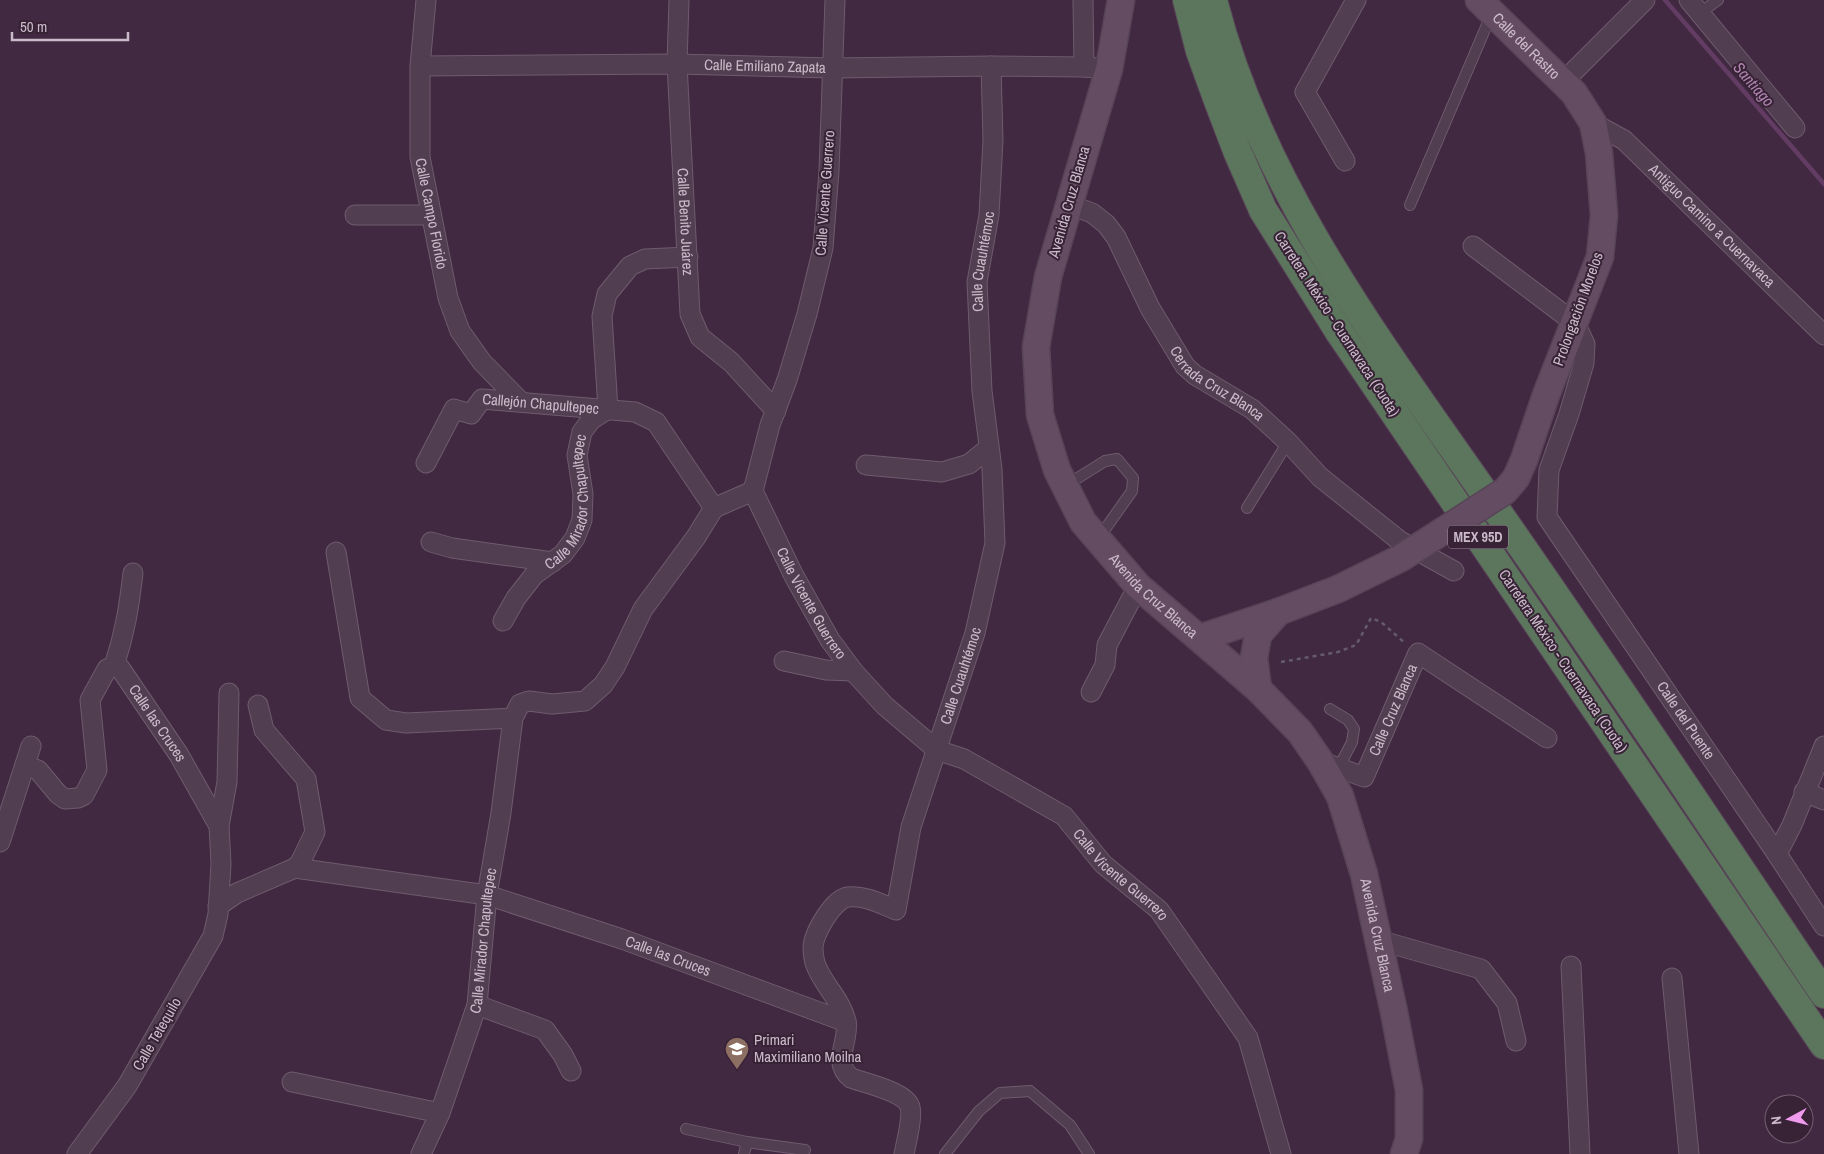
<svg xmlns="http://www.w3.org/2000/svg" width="1824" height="1154" font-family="'Archivo Narrow',sans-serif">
<rect width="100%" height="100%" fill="#412941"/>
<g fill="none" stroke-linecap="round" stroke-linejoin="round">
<path stroke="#623c62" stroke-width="4.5" d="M1665 0 1824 184"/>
<defs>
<g id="service">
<path d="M1700 13 1718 0"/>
<path d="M1410 205 1492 13"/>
<path d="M1065 486 1105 461 1117 459 1133 478 1132 491 1098 539"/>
<path d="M1247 508 1288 442"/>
<path d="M1330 709 1348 720 1354 729 1352 742 1339 767"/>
<path d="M686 1129 747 1142 744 1154"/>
<path d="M747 1142 805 1150"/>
<path d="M945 1154 979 1111 1000 1093 1030 1091 1070 1125 1089 1154"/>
</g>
<g id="minor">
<path id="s1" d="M426 0 420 66V157L448 298 460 331 482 362 521 402"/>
<path id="s2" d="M679 0 677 64 690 314 700 337 731 362 776 411"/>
<path id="s3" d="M835 0 829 171 823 248 807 314 787 380 770 425 753 491 794 576 830 640 853 671 885 706 937 750 964 759 1064 816 1103 864 1159 910 1248 1038 1281 1154"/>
<path d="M1083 0 1084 67"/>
<path d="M1689 0 1795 128"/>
<path id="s4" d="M420 66 677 64 833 68 991 66 1084 67 1109 69"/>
<path d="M1563 82 1645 0"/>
<path id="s5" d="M1593 123 1624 140 1824 335"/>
<path d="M1345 161 1305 92 1356 0"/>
<path id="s6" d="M1068 204 1092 213 1106 224 1116 237 1150 308 1185 366 1195 375 1252 409 1288 442 1320 477 1400 541 1454 571"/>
<path d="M355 215H431"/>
<path id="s7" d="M1473 246 1575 323 1585 344 1584 363 1569 414 1549 470 1547 517 1777 854 1824 926"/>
<path d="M608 409 602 316 607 294 630 266 645 259 688 257"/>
<path id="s8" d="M426 463 454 409 471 414 482 399 635 412 656 422 714 508 753 491"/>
<path d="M866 465 942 472 969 464 989 448"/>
<path d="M431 542 452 548 553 562"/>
<path d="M336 552 360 698 386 720 406 723 513 718"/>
<path id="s9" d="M503 621 516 598 534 575 563 554 575 538 582 520 583 494 577 455 582 432 591 420 608 409"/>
<path d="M784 661 826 670 853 671"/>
<path d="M114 666C125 633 129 607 133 573"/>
<path d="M1091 692 1105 665 1107 645 1138 586"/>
<path id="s10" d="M1320 761 1364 777 1418 653 1547 738"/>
<path id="s11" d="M25 765 38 770 58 794 65 799 78 798 84 795 97 770 90 700 107 669 114 666 120 668 179 755 219 826 221 864 218 914 213 936 127 1086 77 1154"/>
<path d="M1804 792 1824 800"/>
<path d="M219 826 227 782 229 693"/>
<path d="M0 842 31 746"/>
<path d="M1777 854 1792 825 1824 746"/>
<path id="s12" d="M295 868 487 895 622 939 846 1022"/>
<path d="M218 906 237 893 295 868 300 863 315 832 306 779 264 730 258 705"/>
<path d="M1378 940 1481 969 1507 1003 1516 1041"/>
<path d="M1571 966 1580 1154"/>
<path d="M1672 978 1689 1154"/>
<path d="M477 1005 545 1030 563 1055 571 1071"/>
<path d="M292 1082 440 1113"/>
<path id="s13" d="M421 1154 440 1113 477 1005 487 895 501 813 513 718 520 704 529 701 552 704 585 701 603 685 615 667 643 609 696 537 714 508"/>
<path id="s14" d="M904 1154C906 1144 913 1116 910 1107 906 1092 865 1083 851 1078 831 1062 850 1041 846 1021 841 999 822 984 815 963 814 959 813 952 813 948 813 934 833 899 848 897 865 895 881 904 896 910L911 827 975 633 995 543 992 469 982 391 977 282 989 215 993 140 991 66"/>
</g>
<g id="secondary">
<path id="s15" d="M1121 0 1109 69 1048 277 1036 347 1040 415 1057 470 1083 522 1138 586 1258 689 1300 732 1320 761 1340 796 1364 874 1394 1012 1409 1090V1139L1404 1154"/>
<path id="s16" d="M1479 0 1574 93 1593 123 1599 153 1604 215 1600 257 1546 395 1524 460 1516 478 1505 491"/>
<path d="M1200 638 1278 612 1338 589 1401 558"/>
<path d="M1258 689 1254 658 1258 635 1278 612"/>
</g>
<g id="motorway">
<path d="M1187 0 1200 51 1217 98 1238 153 1263 210 1340 333 1824 1045"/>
<path d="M1213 0C1262 194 1392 359 1504 521 1613 677 1718 836 1824 994"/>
</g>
</defs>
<use href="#service" stroke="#6e5c6e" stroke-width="12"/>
<use href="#minor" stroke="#6e5c6e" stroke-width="21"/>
<use href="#secondary" stroke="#574457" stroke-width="29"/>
<use href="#motorway" stroke="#594558" stroke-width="30"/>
<path stroke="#655a6e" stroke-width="2.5" stroke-dasharray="4 4" stroke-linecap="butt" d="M1281 662 1338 652 1356 645 1371 618 1381 622 1405 643"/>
<use href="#service" stroke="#513e51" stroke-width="10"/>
<use href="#minor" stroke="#513e51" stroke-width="19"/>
<use href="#secondary" stroke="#644c63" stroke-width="26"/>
<use href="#motorway" stroke="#5b765c" stroke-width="28"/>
<defs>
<path id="secondary-bridge" d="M1401 558 1505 491"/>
</defs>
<use href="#secondary-bridge" stroke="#574457" stroke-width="29" stroke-linecap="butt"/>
<use href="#secondary-bridge" stroke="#644c63" stroke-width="26"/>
</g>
<defs>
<symbol id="school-pin" viewBox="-11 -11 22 30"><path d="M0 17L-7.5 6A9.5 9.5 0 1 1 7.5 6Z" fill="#8d6e63" stroke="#372236"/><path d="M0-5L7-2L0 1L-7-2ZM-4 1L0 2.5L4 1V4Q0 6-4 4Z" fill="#fff"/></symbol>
</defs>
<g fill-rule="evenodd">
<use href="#school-pin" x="723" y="1035" width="28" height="38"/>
</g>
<g text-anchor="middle" stroke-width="4" stroke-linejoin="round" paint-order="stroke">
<rect fill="#372236" stroke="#9f8d9e" stroke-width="1" x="1448" y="525.5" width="60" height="23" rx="4"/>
<g font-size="14" font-weight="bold" fill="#cbbbca">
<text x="1478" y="542">MEX 95D</text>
</g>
<g font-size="15" fill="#cbbbca" stroke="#372236">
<text dy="5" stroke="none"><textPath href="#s16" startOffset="66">Calle del Rastro</textPath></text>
<text dy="5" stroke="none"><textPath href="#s4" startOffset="345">Calle Emiliano Zapata</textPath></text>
<text transform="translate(825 193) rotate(-86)" y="5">Calle Vicente Guerrero</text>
<text transform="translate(1069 202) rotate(-74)" y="5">Avenida Cruz Blanca</text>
<text dy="5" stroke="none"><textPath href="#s1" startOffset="215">Calle Campo Florido</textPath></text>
<text dy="5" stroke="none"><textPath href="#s2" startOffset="222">Calle Benito Juárez</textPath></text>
<text dy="5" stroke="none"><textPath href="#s5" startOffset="158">Antiguo Camino a Cuernavaca</textPath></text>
<text dy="5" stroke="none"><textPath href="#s14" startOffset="1035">Calle Cuauhtémoc</textPath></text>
<text transform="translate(1578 309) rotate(-70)" y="5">Prolongación Morelos</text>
<text transform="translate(1337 324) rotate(57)" y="5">Carretera México - Cuernavaca (Cuota)</text>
<text dy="5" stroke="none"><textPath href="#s6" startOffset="242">Cerrada Cruz Blanca</textPath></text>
<text dy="5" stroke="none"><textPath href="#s8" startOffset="156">Callejón Chapultepec</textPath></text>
<text dy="5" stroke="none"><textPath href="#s9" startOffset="144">Calle Mirador Chapultepec</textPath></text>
<text dy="5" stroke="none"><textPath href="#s15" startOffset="644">Avenida Cruz Blanca</textPath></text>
<text dy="5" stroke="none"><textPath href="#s3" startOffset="628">Calle Vicente Guerrero</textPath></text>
<text transform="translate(1563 661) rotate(56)" y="5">Carretera México - Cuernavaca (Cuota)</text>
<text dy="5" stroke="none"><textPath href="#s14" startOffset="615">Calle Cuauhtémoc</textPath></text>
<text dy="5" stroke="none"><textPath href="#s10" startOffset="120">Calle Cruz Blanca</textPath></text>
<text dy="5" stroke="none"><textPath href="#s7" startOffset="576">Calle del Puente</textPath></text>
<text dy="5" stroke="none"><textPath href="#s11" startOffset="288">Calle las Cruces</textPath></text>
<text dy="5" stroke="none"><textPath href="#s3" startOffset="1049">Calle Vicente Guerrero</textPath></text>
<text dy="5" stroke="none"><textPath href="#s15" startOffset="1064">Avenida Cruz Blanca</textPath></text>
<text dy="5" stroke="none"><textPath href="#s13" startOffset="224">Calle Mirador Chapultepec</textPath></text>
<text dy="5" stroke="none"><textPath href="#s12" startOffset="385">Calle las Cruces</textPath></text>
<text transform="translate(157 1034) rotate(-60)" y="5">Calle Tetequilo</text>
</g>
<g font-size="15" fill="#cbbbca" stroke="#372236" text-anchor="start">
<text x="754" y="1045">Primari<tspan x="754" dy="17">Maximiliano Moilna</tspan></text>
</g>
<g font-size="16" font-style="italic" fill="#af85b0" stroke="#372236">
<text transform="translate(1754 84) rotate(49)" y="6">Santiago</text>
</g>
</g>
<g transform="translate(1789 1119) rotate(263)"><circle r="24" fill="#372236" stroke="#725f71"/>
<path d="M0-4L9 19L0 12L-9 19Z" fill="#f09aed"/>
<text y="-8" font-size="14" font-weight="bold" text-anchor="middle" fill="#cbbbca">N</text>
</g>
<path d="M12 32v8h116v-8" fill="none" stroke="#cbbbca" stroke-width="2.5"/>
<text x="20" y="32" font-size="15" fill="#cbbbca" stroke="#372236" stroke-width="4" paint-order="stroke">50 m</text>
</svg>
